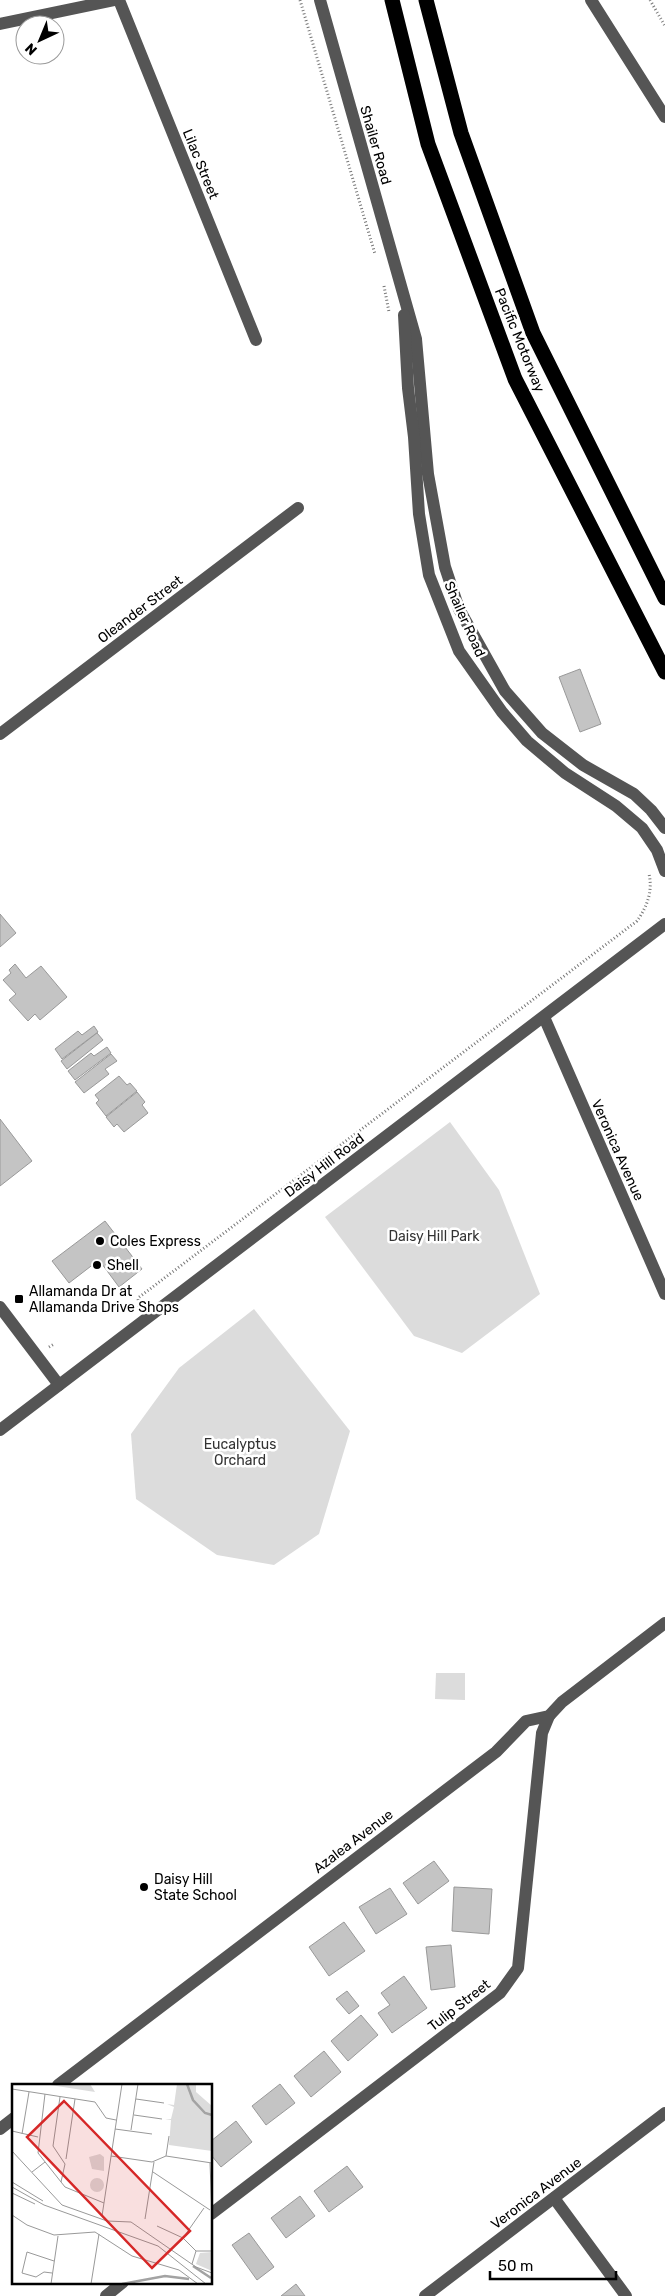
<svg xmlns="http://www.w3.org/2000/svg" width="665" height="2296" font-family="Rubik,sans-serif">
<rect width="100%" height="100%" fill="#fff"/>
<g fill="#dcdcdc">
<path d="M450 1122 499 1190 540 1294 462 1353 414 1336 325 1217Z"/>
<path d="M254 1309 350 1431 319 1534 274 1565 217 1555 136 1499 131 1434 179 1368Z"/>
<path d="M436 1673H465V1700L435 1699Z"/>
</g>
<g fill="#c4c4c4" stroke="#999">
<path d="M580 669 601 724 580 732 559 677Z"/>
<path d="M0 914 16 933 0 947Z"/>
<path d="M15 964 26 978 41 966 67 997 40 1020 35 1014 28 1021 9 1000 16 994 3 980 11 973 9 970Z"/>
<path d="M94 1026 98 1032 62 1059 55 1049 78 1031 82 1035Z"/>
<path d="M97 1033 103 1040 67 1069 61 1061Z"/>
<path d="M107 1047 111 1053 75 1080 68 1071 91 1053 94 1056Z"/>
<path d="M111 1054 117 1061 105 1069 109 1074 84 1093 75 1082Z"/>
<path d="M119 1076 127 1085 130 1083 137 1091 106 1116 96 1103 99 1100 95 1095Z"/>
<path d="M137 1092 145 1102 142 1105 148 1113 124 1132 117 1124 114 1127 106 1117Z"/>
<path d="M0 1119 32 1161 0 1186Z"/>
<path d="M105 1221 142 1269 119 1287 99 1260 69 1283 52 1261Z"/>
<path d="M434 1861 449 1881 418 1904 403 1883Z"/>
<path d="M454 1887 492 1889 489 1934 452 1931Z"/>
<path d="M390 1888 407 1914 376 1934 359 1907Z"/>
<path d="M344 1922 365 1951 329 1976 309 1947Z"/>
<path d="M451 1945 455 1987 431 1990 426 1947Z"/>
<path d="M404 1976 427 2008 392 2033 378 2013 390 2005 381 1993Z"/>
<path d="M347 1991 359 2006 349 2014 336 1999Z"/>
<path d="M361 2015 378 2035 348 2061 331 2041Z"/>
<path d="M324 2051 341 2072 311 2097 294 2076Z"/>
<path d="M280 2084 295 2103 266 2125 252 2106Z"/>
<path d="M236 2121 252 2142 221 2167 211 2155V2141Z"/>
<path d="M347 2166 363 2187 329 2212 314 2191Z"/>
<path d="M300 2196 315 2216 286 2238 271 2218Z"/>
<path d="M249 2233 274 2267 257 2280 232 2245Z"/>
<path d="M296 2284 305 2296H281Z"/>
</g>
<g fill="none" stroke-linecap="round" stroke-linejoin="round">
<g stroke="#777" stroke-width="3" stroke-dasharray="1 2.5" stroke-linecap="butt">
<path d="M300 0 375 254"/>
<path d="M650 0 665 26"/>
<path d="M384 286 389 312"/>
<path d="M139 1307 138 1298 637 921C647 907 653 891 649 874"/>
<path d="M49 1347 54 1344"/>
</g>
<g stroke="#555" stroke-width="12">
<path d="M119 0 256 340"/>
<path d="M320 0 416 339 428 474 445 567 459 609 505 691 542 733 583 765 634 794 651 810 665 828"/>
<path d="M591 0 665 117"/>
<path d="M0 24 115 0"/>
<path d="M404 315 408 388 414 437 419 514 429 575 459 651 502 712 527 741 565 773 616 806 642 828 657 850 665 871"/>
<path d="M0 734 298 508"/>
<path d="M544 1017 665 1294"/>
<path d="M0 1307 59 1385"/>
<path d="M0 1430 665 924"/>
<path d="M58 2085 496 1752 526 1721 549 1716 562 1702 665 1623"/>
<path d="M0 2129 14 2118"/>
<path d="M554 2198 626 2296"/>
<path d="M211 2214 500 1993 518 1968 542 1733 549 1716"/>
<path d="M106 2296 123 2282"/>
<path d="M425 2296 665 2113"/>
</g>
<g stroke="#000" stroke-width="15">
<path d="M392 0 428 144 515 379 665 672"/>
<path d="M426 0 461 133 533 333 665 598"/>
</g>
</g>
<g fill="#000" stroke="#fff" stroke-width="2">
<circle cx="100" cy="1241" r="5"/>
<circle cx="97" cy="1265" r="5"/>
<rect x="14" y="1294" width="10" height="10" rx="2.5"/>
<circle cx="144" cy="1887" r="5"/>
</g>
<g text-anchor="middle" stroke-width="5" stroke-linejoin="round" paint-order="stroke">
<g font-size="14" fill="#000" stroke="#fff">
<text transform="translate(376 145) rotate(74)" y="5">Shailer Road</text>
<text transform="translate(201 164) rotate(68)" y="5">Lilac Street</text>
<text transform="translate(520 340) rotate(68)" y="5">Pacific Motorway</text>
<text transform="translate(140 609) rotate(-37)" y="5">Oleander Street</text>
<text transform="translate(465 619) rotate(66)" y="5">Shailer Road</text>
<text transform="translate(618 1150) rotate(66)" y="5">Veronica Avenue</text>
<text transform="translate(324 1165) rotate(-37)" y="5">Daisy Hill Road</text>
<text transform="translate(353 1841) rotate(-37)" y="5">Azalea Avenue</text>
<text transform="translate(459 2005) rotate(-38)" y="5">Tulip Street</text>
<text transform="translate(536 2193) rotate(-37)" y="5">Veronica Avenue</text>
</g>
<g font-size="14" fill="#333" stroke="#fff">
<text x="434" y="1241">Daisy Hill Park</text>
<text x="240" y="1449">Eucalyptus<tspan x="240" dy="16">Orchard</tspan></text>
</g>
<g font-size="14" fill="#000" stroke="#fff" text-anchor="start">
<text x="110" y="1246">Coles Express</text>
<text x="107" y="1270">Shell</text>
<text x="29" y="1296">Allamanda Dr at<tspan x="29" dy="16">Allamanda Drive Shops</tspan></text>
<text x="154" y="1884">Daisy Hill<tspan x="154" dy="16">State School</tspan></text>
</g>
</g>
<g transform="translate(12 2084)">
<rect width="200" height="200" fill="#fff"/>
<path d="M32 0H78L83 8ZM165 0H184V8L200 22V67L157 61 159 36 153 35H159L162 23 155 20 162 21ZM88 70 92 73V87L80 85 77 73ZM78 101a7 7 0 1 1 14 0a7 7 0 1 1-14 0ZM200 168V187L184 180 188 169Z" fill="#dcdcdc"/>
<path fill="none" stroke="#a3a3a3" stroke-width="2.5" d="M175 0 181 16 193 29 200 31M181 182 199 194M110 200 153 192 177 195"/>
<path fill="none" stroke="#999" stroke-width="1" d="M0 5 83 18 94 34 104 36M33 10 26 69 53 103 92 119M48 13 41 62 53 80 49 98M124 15 152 19M122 31 150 35M103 45 140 50M119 46 126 0M0 47 26 53M10 50 17 8M0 67 50 121 95 137 119 138 184 183 200 189M99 72 140 78 154 72 200 79M154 72 157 52M54 75 63 15M198 79 200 131M20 88 33 78M141 88 198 126M0 98 31 117M0 103 32 121 146 162 194 200M0 109 23 120M0 131 15 141 42 151 83 148 120 172 167 186 186 200M90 132 110 0M133 135 142 78M145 142 171 154M171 154 192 124M171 154 184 167 180 180M184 167H200M40 189 32 188 24 193 10 189 15 168 42 177M39 200 46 152M79 200 87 150"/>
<path fill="#d62828" fill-opacity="0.15" stroke="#d62828" stroke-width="2.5" d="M52 17 178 147 140 184 15 53Z"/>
<rect width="200" height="200" fill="none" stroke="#000" stroke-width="2.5"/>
</g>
<g transform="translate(40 40) rotate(224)"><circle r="24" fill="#ffffff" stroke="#999999"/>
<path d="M0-4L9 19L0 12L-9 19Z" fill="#000000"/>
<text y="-8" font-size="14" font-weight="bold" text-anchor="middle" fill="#000000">N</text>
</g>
<path d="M490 2271v8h126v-8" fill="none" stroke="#000000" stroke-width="2.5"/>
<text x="498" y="2271" font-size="15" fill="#000000" stroke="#ffffff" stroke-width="4" paint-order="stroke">50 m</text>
</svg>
